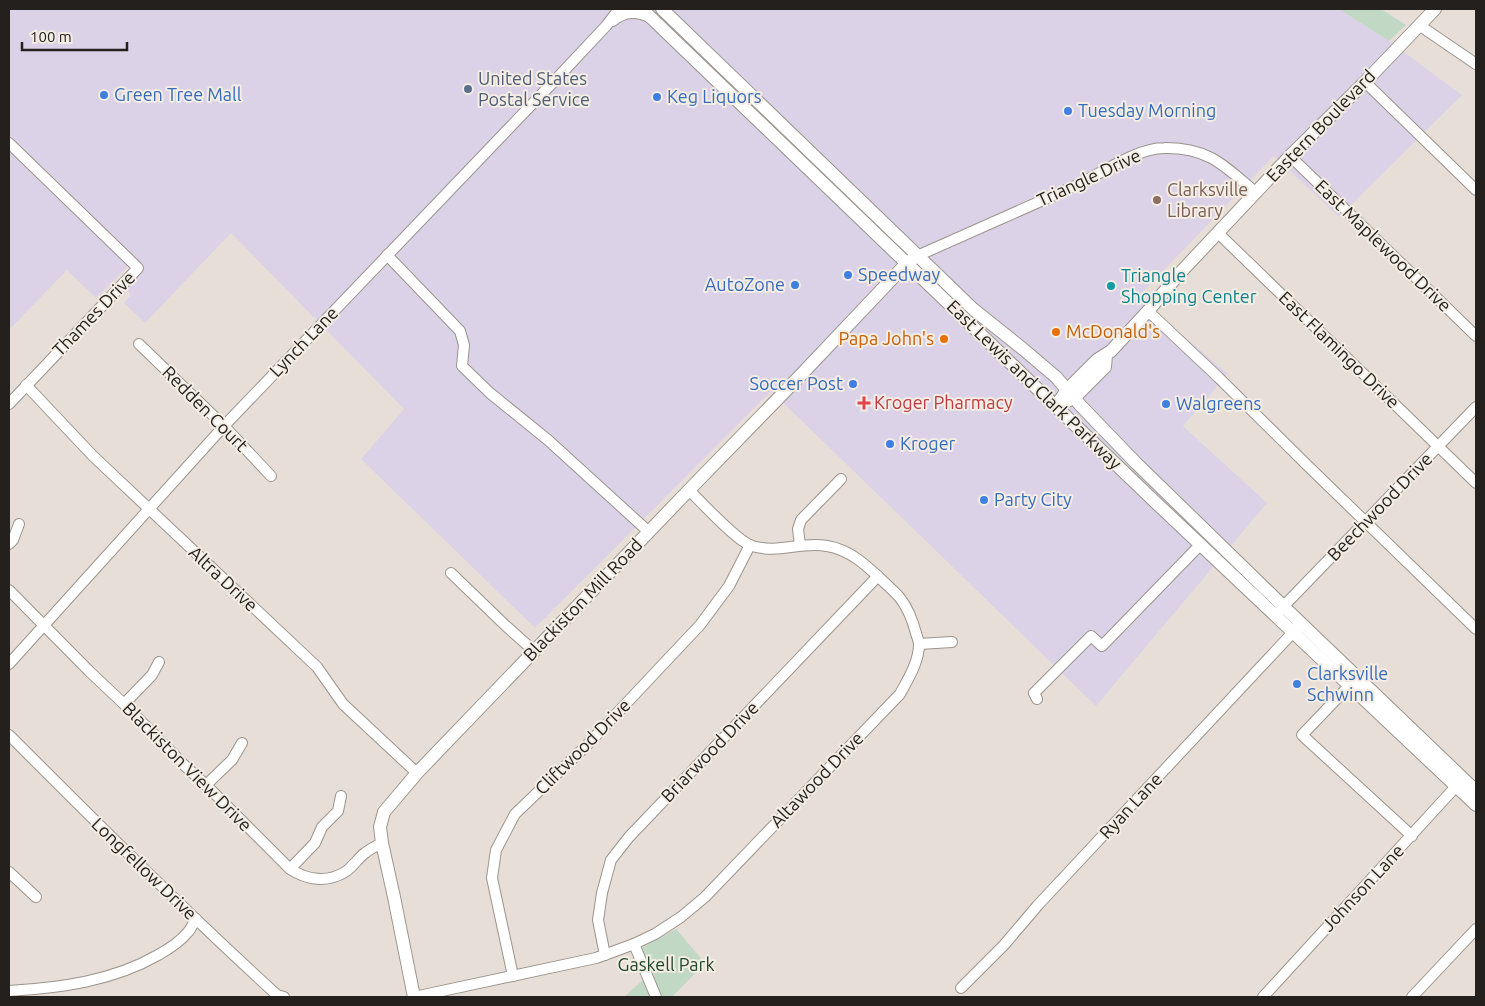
<svg xmlns="http://www.w3.org/2000/svg" width="1485" height="1006" font-family="Ubuntu,sans-serif">
<rect width="100%" height="100%" fill="#e7dfd7"/>
<path fill="#dcd2e7" d="M9 9H1339L1389 41 1462 95 1339 217 1274 156 1138 297 1228 374 1183 426 1267 503 1096 706 771 391 535 628 361 459 404 409 231 233 145 323 124 303 130 296 129 292 125 289 129 265 96 298 67 270 9 330Z"/>
<g fill="#c1d8c5">
<path d="M1339 9H1381L1406 25 1389 41Z"/>
<path d="M676 929 705 963 672 997H624L644 979 633 953Z"/>
</g>
<g fill="none" stroke-linecap="round" stroke-linejoin="round">
<defs>
<g id="minor">
<path d="M613 21C625 11 637 11 651 18"/>
<path d="M1419 25 1476 64"/>
<path d="M1365 82 1476 190"/>
<path d="M9 143 138 268 9 404"/>
<path d="M1290 156 1476 336"/>
<path d="M1218 233 1476 483"/>
<path d="M387 255 460 331 464 345 462 366 490 393 548 440 649 532"/>
<path d="M917 256C970 232 1024 209 1077 185 1102 173 1137 148 1164 148 1208 147 1225 166 1256 193"/>
<path d="M1148 311 1218 377 1310 468 1476 629"/>
<path d="M139 344 224 426 271 476"/>
<path d="M26 385 93 456 317 667 343 704 417 773"/>
<path d="M9 544 13 540 19 524"/>
<path d="M800 545 798 529 801 520 841 479"/>
<path d="M451 573 506 626 534 651"/>
<path d="M9 590 90 672 124 704 184 765 206 785 290 869C307 880 327 883 345 872 353 867 358 858 365 853 370 849 376 846 382 843"/>
<path d="M1279 611 1476 407"/>
<path d="M919 644 952 642"/>
<path d="M9 664 224 426 560 75 606 26 619 9"/>
<path d="M1349 686 1302 735 1412 836"/>
<path d="M1037 699 1034 693 1091 636 1102 646 1200 545"/>
<path d="M124 704 152 675 159 662"/>
<path d="M9 735C97 823 185 911 277 995L284 997"/>
<path d="M206 785 232 760 242 743"/>
<path d="M290 869 315 843 322 827 338 811 341 796"/>
<path d="M9 872 36 897"/>
<path d="M634 944 656 997"/>
<path d="M605 955 598 920 602 893 611 860 629 837 878 576"/>
<path d="M513 976 492 878 496 850 515 814 588 744 700 625 729 586 750 545"/>
<path d="M961 988 1004 945 1038 905 1298 627"/>
<path d="M9 991C60 988 113 981 158 955 169 949 180 942 188 932 191 929 193 923 196 919"/>
<path d="M414 997 596 958 634 944 655 934 681 917 705 897 900 694C908 679 919 662 919 644 919 641 917 637 916 633 913 622 908 608 900 598 896 593 890 588 884 582 867 566 851 550 827 546 801 541 779 554 752 546 737 541 702 503 689 490"/>
<path d="M1263 997 1461 781"/>
<path d="M1412 997 1476 929"/>
</g>
<g id="major">
<path d="M642 9 1151 498 1476 805"/>
<path d="M662 9 973 309 1023 349 1056 377 1081 406 1136 463 1284 607 1476 791"/>
<path d="M1067 401 1074 398 1105 367 1106 355"/>
<path d="M1056 406 1067 390 1097 360 1111 351 1148 311 1179 274 1290 156 1365 82 1435 9"/>
<path d="M414 997 394 897 382 843 380 827 384 812 417 773 689 490 798 378 907 263 913 259"/>
</g>
</defs>
<use href="#minor" stroke="#9b948c" stroke-width="12"/>
<use href="#major" stroke="#9b948c" stroke-width="14"/>
<use href="#minor" stroke="#fff" stroke-width="10"/>
<use href="#major" stroke="#fff" stroke-width="12"/>
</g>
<circle fill="#5c6f8a" stroke="#f4ede4" stroke-width="2" cx="468" cy="89" r="5"/>
<g fill="#3f7fe0" stroke="#f4ede4" stroke-width="2">
<circle cx="104" cy="95" r="5"/>
<circle cx="657" cy="97" r="5"/>
<circle cx="1068" cy="111" r="5"/>
<circle cx="848" cy="275" r="5"/>
<circle cx="795" cy="285" r="5"/>
<circle cx="853" cy="384" r="5"/>
<circle cx="1166" cy="404" r="5"/>
<circle cx="890" cy="444" r="5"/>
<circle cx="984" cy="500" r="5"/>
<circle cx="1297" cy="684" r="5"/>
</g>
<circle fill="#8d6e63" stroke="#f4ede4" stroke-width="2" cx="1157" cy="200" r="5"/>
<circle fill="#0f9aa8" stroke="#f4ede4" stroke-width="2" cx="1111" cy="286" r="5"/>
<g fill="#e8710a" stroke="#f4ede4" stroke-width="2">
<circle cx="1056" cy="332" r="5"/>
<circle cx="944" cy="339" r="5"/>
</g>
<path fill="#e0444e" stroke="#f4ede4" stroke-width="2" d="M861.5 395.5h5v5h5v5h-5v5h-5v-5h-5v-5h5z"/>
<g text-anchor="middle" stroke-width="4" stroke-linejoin="round" paint-order="stroke">
<g font-size="18" fill="#4e5e75" stroke="#f4ede4" text-anchor="start">
<text x="478" y="85">United States<tspan x="478" dy="21">Postal Service</tspan></text>
</g>
<g font-size="18" fill="#366cbe" stroke="#f4ede4" text-anchor="start">
<text x="114" y="101">Green Tree Mall</text>
<text x="667" y="103">Keg Liquors</text>
<text x="1078" y="117">Tuesday Morning</text>
<text x="858" y="281">Speedway</text>
<text x="785" y="291" text-anchor="end">AutoZone</text>
<text x="843" y="390" text-anchor="end">Soccer Post</text>
<text x="1176" y="410">Walgreens</text>
<text x="900" y="450">Kroger</text>
<text x="994" y="506">Party City</text>
<text x="1307" y="680">Clarksville<tspan x="1307" dy="21">Schwinn</tspan></text>
</g>
<g font-size="18" fill="#23201d" stroke="#f4ede4">
<text transform="translate(1321 126) rotate(-46)" y="6">Eastern Boulevard</text>
<text transform="translate(1089 178) rotate(-25)" y="6">Triangle Drive</text>
<text transform="translate(1383 246) rotate(44)" y="6">East Maplewood Drive</text>
<text transform="translate(94 314) rotate(-46)" y="6">Thames Drive</text>
<text transform="translate(304 342) rotate(-46)" y="6">Lynch Lane</text>
<text transform="translate(1339 350) rotate(44)" y="6">East Flamingo Drive</text>
<text transform="translate(1034 385) rotate(44)" y="6">East Lewis and Clark Parkway</text>
<text transform="translate(205 409) rotate(45)" y="6">Redden Court</text>
<text transform="translate(1380 507) rotate(-46)" y="6">Beechwood Drive</text>
<text transform="translate(223 579) rotate(43)" y="6">Altra Drive</text>
<text transform="translate(583 600) rotate(-46)" y="6">Blackiston Mill Road</text>
<text transform="translate(583 747) rotate(-45)" y="6">Cliftwood Drive</text>
<text transform="translate(710 752) rotate(-46)" y="6">Briarwood Drive</text>
<text transform="translate(187 767) rotate(45)" y="6">Blackiston View Drive</text>
<text transform="translate(817 780) rotate(-46)" y="6">Altawood Drive</text>
<text transform="translate(1131 806) rotate(-47)" y="6">Ryan Lane</text>
<text transform="translate(144 869) rotate(44)" y="6">Longfellow Drive</text>
<text transform="translate(1363 888) rotate(-47)" y="6">Johnson Lane</text>
</g>
<g font-size="18" fill="#785e54" stroke="#f4ede4" text-anchor="start">
<text x="1167" y="196">Clarksville<tspan x="1167" dy="21">Library</tspan></text>
</g>
<g font-size="18" fill="#0d838f" stroke="#f4ede4" text-anchor="start">
<text x="1121" y="282">Triangle<tspan x="1121" dy="21">Shopping Center</tspan></text>
</g>
<g font-size="18" fill="#c56008" stroke="#f4ede4" text-anchor="start">
<text x="1066" y="338">McDonald's</text>
<text x="934" y="345" text-anchor="end">Papa John's</text>
</g>
<g font-size="18" fill="#be3a42" stroke="#f4ede4" text-anchor="start">
<text x="874" y="409">Kroger Pharmacy</text>
</g>
<g font-size="18" fill="#1e482a" stroke="#f4ede4">
<text x="666" y="971">Gaskell Park</text>
</g>
</g>
<rect width="1485" height="1006" fill="none" stroke="#23201d" stroke-width="20"/>
<path d="M22 42v8h105v-8" fill="none" stroke="#23201d" stroke-width="2.5"/>
<text x="30" y="42" font-size="15" fill="#23201d" stroke="#f4ede4" stroke-width="4" paint-order="stroke">100 m</text>
</svg>
